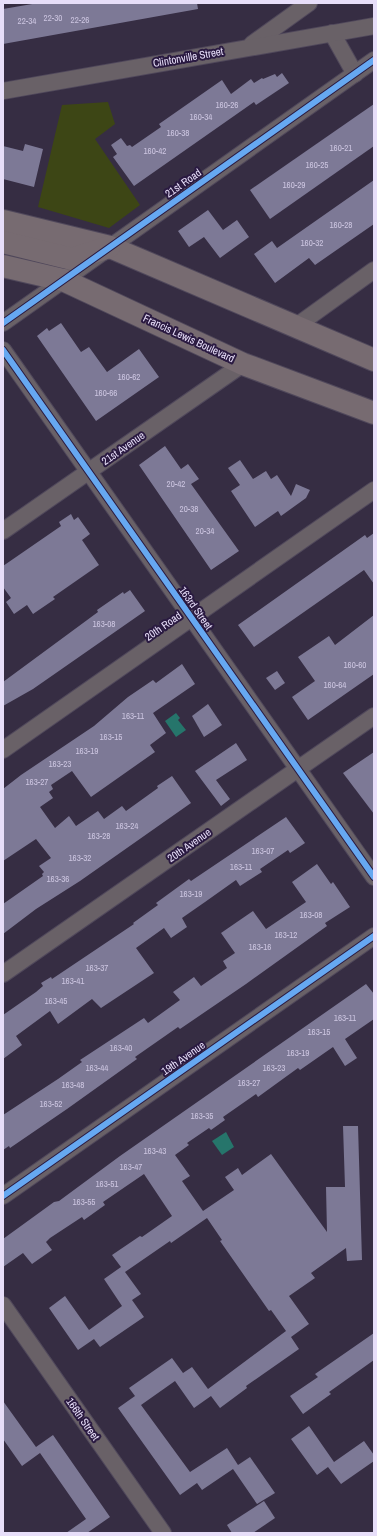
<svg xmlns="http://www.w3.org/2000/svg" width="377" height="1536" font-family="'Archivo Narrow',sans-serif">
<rect width="100%" height="100%" fill="#362d43"/>
<path fill="#3d4615" d="M108 102 115 124 95 139 140 205 109 228 38 207 62 105Z"/>
<g fill="#26756b">
<path d="M176 713 180 718 178 720 186 730 176 737 165 721Z"/>
<path d="M226 1132 234 1147 222 1155 212 1141Z"/>
</g>
<g fill="#7d7996">
<path d="M38 3H197L198 9 3 44V9Z"/>
<path d="M282 73 289 83 256 105 254 102 134 186 113 157 117 154 111 145 121 138 127 146 130 145 132 147 161 127 159 124 222 80 231 94 251 79 254 83 262 78 263 79 275 74 277 77Z"/>
<path d="M374 104V146L270 219 250 190Z"/>
<path d="M25 144 43 149 34 187 3 179V146L23 151Z"/>
<path d="M374 180V224L315 265 309 258 275 283 254 254 272 241 277 248Z"/>
<path d="M208 210 223 230 237 220 249 237 220 258 204 237 189 247 178 231Z"/>
<path d="M61 323 81 352 89 347 107 372 139 349 159 377 96 421 37 336 47 328 49 331Z"/>
<path d="M165 446 181 469 188 464 199 479 191 484 239 551 211 570 139 465Z"/>
<path d="M240 460 253 479 266 471 271 479 277 475 291 496 296 484 310 490 306 498 281 516 278 511 255 527 231 491 240 485 228 468Z"/>
<path d="M71 514 74 520 78 517 90 534 82 540 99 565 53 597 55 599 33 614 27 605 14 614 6 602 11 598 3 587V566L61 526 59 522Z"/>
<path d="M374 533V584L364 570 254 647 238 625 365 535 367 538Z"/>
<path d="M130 590 145 611 33 689 3 706V682L98 612 97 610 123 592 124 594Z"/>
<path d="M374 615V674L308 720 292 697 315 681 298 657 329 636 335 645Z"/>
<path d="M182 664 195 684 153 713 166 733 150 745 155 752 91 797 72 771 51 785 53 789 49 792 53 798 40 807 55 828 69 816 76 826 98 811 104 819 122 806 126 811 158 788 157 786 172 776 191 803 80 881 36 909 3 934V904L43 876 42 874 44 872 39 866 51 858 36 839 3 861V789L21 775 94 726 128 697 153 680 156 683Z"/>
<path d="M277 671 285 683 275 690 266 678Z"/>
<path d="M208 704 222 725 204 737 192 716Z"/>
<path d="M236 743 247 760 216 780 230 799 221 806 195 771Z"/>
<path d="M374 752V814L343 773Z"/>
<path d="M286 817 305 843 290 853 288 850 260 869 262 872 240 886 236 880 205 902 182 918 187 927 171 938 164 928 136 948 154 973 101 1008 92 999 58 1024 50 1011 16 1036 22 1045 3 1059V1015L36 992 43 986 41 983 51 977 52 979 134 924 133 923 158 905 156 903 189 879 191 881Z"/>
<path d="M317 864 331 884 333 882 350 907 325 923 327 926 246 984 180 1029 178 1027 135 1057 137 1059 67 1109 10 1148 9 1146 3 1150V1115L58 1079 82 1062 80 1060 144 1018 148 1023 180 1000 173 992 194 977 201 986 227 968 223 961 235 953 221 933 253 911 266 929 306 902 292 882Z"/>
<path d="M366 984 374 994V1019L345 1039 357 1058 345 1066 333 1047 300 1070 298 1068 258 1097 256 1094 223 1117 225 1120 211 1130 209 1128 187 1143 189 1145 175 1155 190 1176 182 1181 203 1211 234 1190 225 1177 238 1168 242 1175 271 1154 327 1232 326 1187H345L343 1126H358L362 1260 347 1261 346 1248 311 1273 315 1278 289 1296 309 1324 291 1337 299 1349 246 1386 247 1388 220 1408 211 1396 194 1408 175 1381 141 1405 190 1472 227 1448 238 1465 250 1457 275 1493 257 1504 233 1469 202 1490 197 1483 180 1495 118 1408 135 1396 129 1388 172 1358 183 1373 192 1367 208 1389 286 1331 271 1310 269 1311 220 1241 222 1240 207 1218 171 1243 170 1241 125 1272 141 1294 132 1300 144 1317 100 1347 94 1339 78 1350 49 1308 65 1296 89 1330 122 1306 104 1279 121 1267 112 1255 140 1236 142 1237 172 1216 144 1174 103 1202 105 1205 84 1220 82 1217 50 1238 46 1242 52 1250 32 1264 23 1253 3 1267V1239L54 1202 59 1201 120 1156Z"/>
<path d="M374 1333V1360L329 1392 331 1394 303 1414 290 1396 318 1377 315 1374Z"/>
<path d="M3 1401 36 1447 53 1435 110 1517 87 1533H66L86 1519 40 1453 22 1466 3 1439Z"/>
<path d="M309 1426 334 1462 364 1441 374 1455V1461L341 1484 328 1467 317 1475 291 1439Z"/>
<path d="M264 1501 275 1518 253 1533H232L227 1525Z"/>
</g>
<g fill="none" stroke-linecap="round" stroke-linejoin="round">
<defs>
<g id="street">
<path d="M332 33 355 74"/>
<path d="M252 44 309 3"/>
<path d="M3 91 374 26"/>
<path d="M3 323 374 60"/>
<path d="M295 327 374 270"/>
<path d="M3 350 374 877"/>
<path d="M3 531 243 364"/>
<path d="M3 750 374 490"/>
<path d="M3 974 374 716"/>
<path d="M3 1196 374 936"/>
<path d="M3 1305 163 1533"/>
</g>
<g id="primary">
<path d="M3 221 110 247 374 360"/>
<path d="M3 242 72 259 109 247"/>
<path d="M3 266 63 280 243 364 374 413"/>
</g>
</defs>
<use href="#street" stroke="#50485b" stroke-width="18"/>
<use href="#primary" stroke="#50485b" stroke-width="24"/>
<use href="#street" stroke="#696167" stroke-width="16"/>
<use href="#primary" stroke="#776b71" stroke-width="22"/>
<defs>
<g id="cycleway">
<path d="M3 323 374 60"/>
<path d="M3 350 374 877"/>
<path d="M3 1196 374 936"/>
</g>
</defs>
<use href="#cycleway" stroke="#2a1a41" stroke-width="8"/>
<use href="#cycleway" stroke="#66a8f1" stroke-width="6"/>
</g>
<g text-anchor="middle" stroke-width="4" stroke-linejoin="round" paint-order="stroke">
<g font-size="9" fill="#ccc5e0">
<text x="53" y="21">22-30</text>
<text x="80" y="23">22-26</text>
<text x="27" y="24">22-34</text>
<text x="227" y="108">160-26</text>
<text x="201" y="120">160-34</text>
<text x="178" y="136">160-38</text>
<text x="341" y="151">160-21</text>
<text x="155" y="154">160-42</text>
<text x="317" y="168">160-25</text>
<text x="294" y="188">160-29</text>
<text x="341" y="228">160-28</text>
<text x="312" y="246">160-32</text>
<text x="129" y="380">160-62</text>
<text x="106" y="396">160-66</text>
<text x="176" y="487">20-42</text>
<text x="189" y="512">20-38</text>
<text x="205" y="534">20-34</text>
<text x="104" y="627">163-08</text>
<text x="355" y="668">160-60</text>
<text x="335" y="688">160-64</text>
<text x="133" y="719">163-11</text>
<text x="111" y="740">163-15</text>
<text x="87" y="754">163-19</text>
<text x="60" y="767">163-23</text>
<text x="37" y="785">163-27</text>
<text x="127" y="829">163-24</text>
<text x="99" y="839">163-28</text>
<text x="263" y="854">163-07</text>
<text x="80" y="861">163-32</text>
<text x="241" y="870">163-11</text>
<text x="58" y="882">163-36</text>
<text x="191" y="897">163-19</text>
<text x="311" y="918">163-08</text>
<text x="286" y="938">163-12</text>
<text x="260" y="950">163-16</text>
<text x="97" y="971">163-37</text>
<text x="73" y="984">163-41</text>
<text x="56" y="1004">163-45</text>
<text x="345" y="1021">163-11</text>
<text x="319" y="1035">163-15</text>
<text x="121" y="1051">163-40</text>
<text x="298" y="1056">163-19</text>
<text x="97" y="1071">163-44</text>
<text x="274" y="1071">163-23</text>
<text x="249" y="1086">163-27</text>
<text x="73" y="1088">163-48</text>
<text x="51" y="1107">163-52</text>
<text x="202" y="1119">163-35</text>
<text x="155" y="1154">163-43</text>
<text x="131" y="1170">163-47</text>
<text x="107" y="1187">163-51</text>
<text x="84" y="1205">163-55</text>
</g>
<g font-size="11" fill="#e7def9" stroke="#2a1a41">
<text transform="translate(188 57) rotate(-10)" y="4">Clintonville Street</text>
<text transform="translate(183 183) rotate(-35)" y="4">21st Road</text>
<text transform="translate(189 338) rotate(25)" y="4">Francis Lewis Boulevard</text>
<text transform="translate(123 448) rotate(-35)" y="4">21st Avenue</text>
<text transform="translate(196 608) rotate(55)" y="4">163rd Street</text>
<text transform="translate(163 626) rotate(-35)" y="4">20th Road</text>
<text transform="translate(189 845) rotate(-35)" y="4">20th Avenue</text>
<text transform="translate(183 1058) rotate(-35)" y="4">19th Avenue</text>
<text transform="translate(83 1419) rotate(55)" y="4">166th Street</text>
</g>
</g>
<rect width="377" height="1536" fill="none" stroke="#e7def9" stroke-width="8"/>
</svg>
